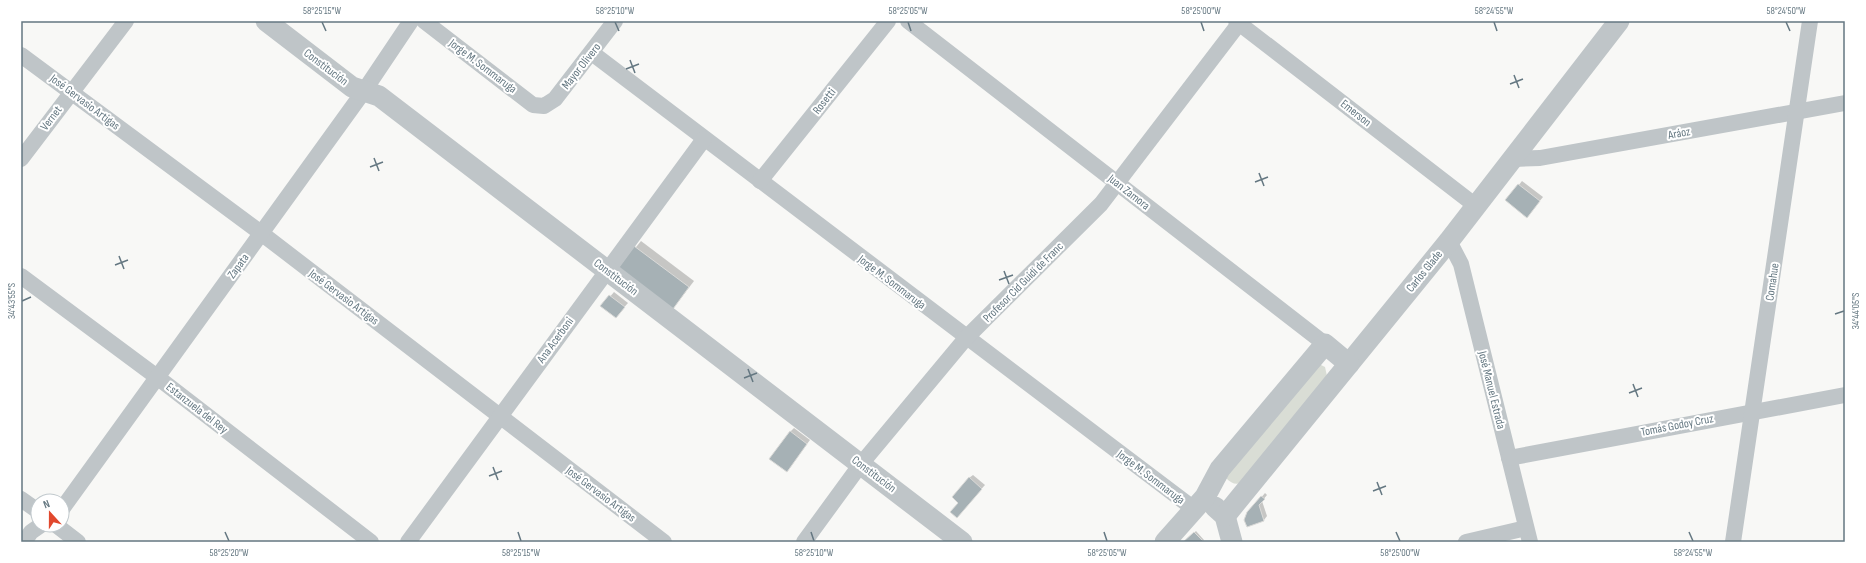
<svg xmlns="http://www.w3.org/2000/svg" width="1866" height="563" font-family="'Sofia Sans Condensed',sans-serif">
<rect width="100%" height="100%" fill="#f8f8f6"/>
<path fill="#d9ddd5" d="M1319 364 1325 367 1327 376 1241 483C1235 485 1231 483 1226 478V465Z"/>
<g fill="#0003">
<path d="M1522 181 1543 197 1530 213 1507 200Z"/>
<path d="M641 241 694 281 678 302 619 268Z"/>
<path d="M614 292 628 303 619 313 602 306Z"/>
<path d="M794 428 810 440 790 467V432Z"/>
<path d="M973 475 985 485 960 513V502L969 478Z"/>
<path d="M1265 493 1267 495 1262 501 1267 516 1264 520 1248 513Z"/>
<path d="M1196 531 1204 540 1202 542H1184Z"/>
</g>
<g fill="#a6b1b5" stroke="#dadad8">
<path d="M1518 184 1540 201 1527 218 1505 200Z"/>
<path d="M634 246 689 287 673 309 618 268Z"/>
<path d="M609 295 625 307 616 318 600 306Z"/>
<path d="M790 431 807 444 787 472 769 459Z"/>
<path d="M969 477 982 489 957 518 950 512 958 503 952 497Z"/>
<path d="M1261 496 1265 499 1259 505 1264 521 1247 527 1244 520 1247 512Z"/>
<path d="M1194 532 1204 542H1183Z"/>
</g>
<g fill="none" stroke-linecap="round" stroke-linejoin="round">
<g stroke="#bfc5c8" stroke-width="16">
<path d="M424 21 533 105 544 106 555 99 615 21"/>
<path d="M908 21 1325 344"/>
<path d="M1236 21 1476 206"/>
<path d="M592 53 1194 509"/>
<path d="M21 55 261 233 664 542"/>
<path d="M21 159 126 21"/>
<path d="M1513 159 1540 158 1845 103"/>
<path d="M760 181 888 21"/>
<path d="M1449 241 1461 264 1530 542"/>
<path d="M21 276 157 377 371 542"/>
<path d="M1509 458 1845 395"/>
<path d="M21 499 38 511"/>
<path d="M62 509 364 91 411 21"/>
<path d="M56 525 78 542"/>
<path d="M24 542 31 532 41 525"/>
<path d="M408 542 704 139"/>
<path d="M804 542 861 464 966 338 1101 204 1241 21"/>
<path d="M1466 542 1526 528"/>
<path d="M1733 542 1810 21"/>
</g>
<g stroke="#bfc5c8" stroke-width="21">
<path d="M266 21 352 87 379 96 962 542"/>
<path d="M1215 507 1225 516 1232 542"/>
<path d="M1225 516 1449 241 1619 21"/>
<path d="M1165 542 1205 497 1220 469 1325 344 1349 364"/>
</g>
</g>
<path fill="none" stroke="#647781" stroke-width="1.5" d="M322 22 326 31M615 22 619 31M908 22 911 31M1201 22 1204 31M1494 22 1497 31M1786 22 1790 31M630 60 635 73M626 69 639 64M1514 75 1519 88M1510 84 1523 79M374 158 379 171M370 167 383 162M1259 173 1264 186M1255 182 1268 177M119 256 124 269M115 265 128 260M1004 271 1009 284M999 280 1013 275M22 301 31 297M1835 314 1844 311M748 369 753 382M744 378 757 373M1633 384 1638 397M1629 393 1642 388M493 467 498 480M489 476 502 471M1377 482 1382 495M1373 491 1386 486M225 532 229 541M518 532 521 541M811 532 814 541M1104 532 1107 541M1396 532 1400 541M1689 532 1693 541"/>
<g text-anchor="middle" stroke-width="4" stroke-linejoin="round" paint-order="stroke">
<g font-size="12" fill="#647781" stroke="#fff">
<text transform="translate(483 66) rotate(37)" y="4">Jorge M. Sommaruga</text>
<text transform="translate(581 66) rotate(-52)" y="4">Mayor Olivero</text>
<text transform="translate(326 67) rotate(37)" y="4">Constitución</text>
<text transform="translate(824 101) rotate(-52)" y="4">Rosetti</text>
<text transform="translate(85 102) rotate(37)" y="4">José Gervasio Artigas</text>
<text transform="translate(1356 113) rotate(38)" y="4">Emerson</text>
<text transform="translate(51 118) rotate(-53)" y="4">Vernet</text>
<text transform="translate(1679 133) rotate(-10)" y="4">Aráoz</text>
<text transform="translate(1129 192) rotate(38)" y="4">Juan Zamora</text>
<text transform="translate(238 266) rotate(-54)" y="4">Zapata</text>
<text transform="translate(1424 271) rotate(-51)" y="4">Carlos Glade</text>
<text transform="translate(616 277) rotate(37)" y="4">Constitución</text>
<text transform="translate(892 282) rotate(37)" y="4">Jorge M. Sommaruga</text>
<text transform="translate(1023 282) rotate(-45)" y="4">Profesor Cid Guidi de Franc</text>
<text transform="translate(1772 282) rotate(-82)" y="4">Comahue</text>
<text transform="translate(344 297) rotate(37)" y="4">José Gervasio Artigas</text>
<text transform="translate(555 340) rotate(-54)" y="4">Ana Acerboni</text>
<text transform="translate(1492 390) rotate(76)" y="4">José Manuel Estrada</text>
<text transform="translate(197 408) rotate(38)" y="4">Estanzuela del Rey</text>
<text transform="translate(1677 425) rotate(-11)" y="4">Tomás Godoy Cruz</text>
<text transform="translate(874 474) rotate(37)" y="4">Constitución</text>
<text transform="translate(1151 477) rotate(37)" y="4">Jorge M. Sommaruga</text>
<text transform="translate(601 494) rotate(37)" y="4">José Gervasio Artigas</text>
</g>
</g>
<rect width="1866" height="563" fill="none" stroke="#ffffff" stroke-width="44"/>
<g transform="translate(50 513) rotate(339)"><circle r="19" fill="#ffffff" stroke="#c1c9cd"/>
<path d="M0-3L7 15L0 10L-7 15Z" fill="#e1482e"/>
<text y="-6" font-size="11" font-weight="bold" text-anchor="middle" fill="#647781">N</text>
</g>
<rect x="22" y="22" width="1822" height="519" fill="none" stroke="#647781" stroke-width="1.5"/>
<g font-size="10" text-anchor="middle" fill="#647781">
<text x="322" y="14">58°25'15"W</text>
<text x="615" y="14">58°25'10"W</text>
<text x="908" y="14">58°25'05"W</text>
<text x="1201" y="14">58°25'00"W</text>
<text x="1494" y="14">58°24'55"W</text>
<text x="1786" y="14">58°24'50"W</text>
<text transform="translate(11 301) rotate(-90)" y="4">34°43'55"S</text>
<text transform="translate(1855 311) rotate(-90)" y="4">34°44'05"S</text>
<text x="229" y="556">58°25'20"W</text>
<text x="521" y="556">58°25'15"W</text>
<text x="814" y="556">58°25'10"W</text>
<text x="1107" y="556">58°25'05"W</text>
<text x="1400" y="556">58°25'00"W</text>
<text x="1693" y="556">58°24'55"W</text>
</g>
</svg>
